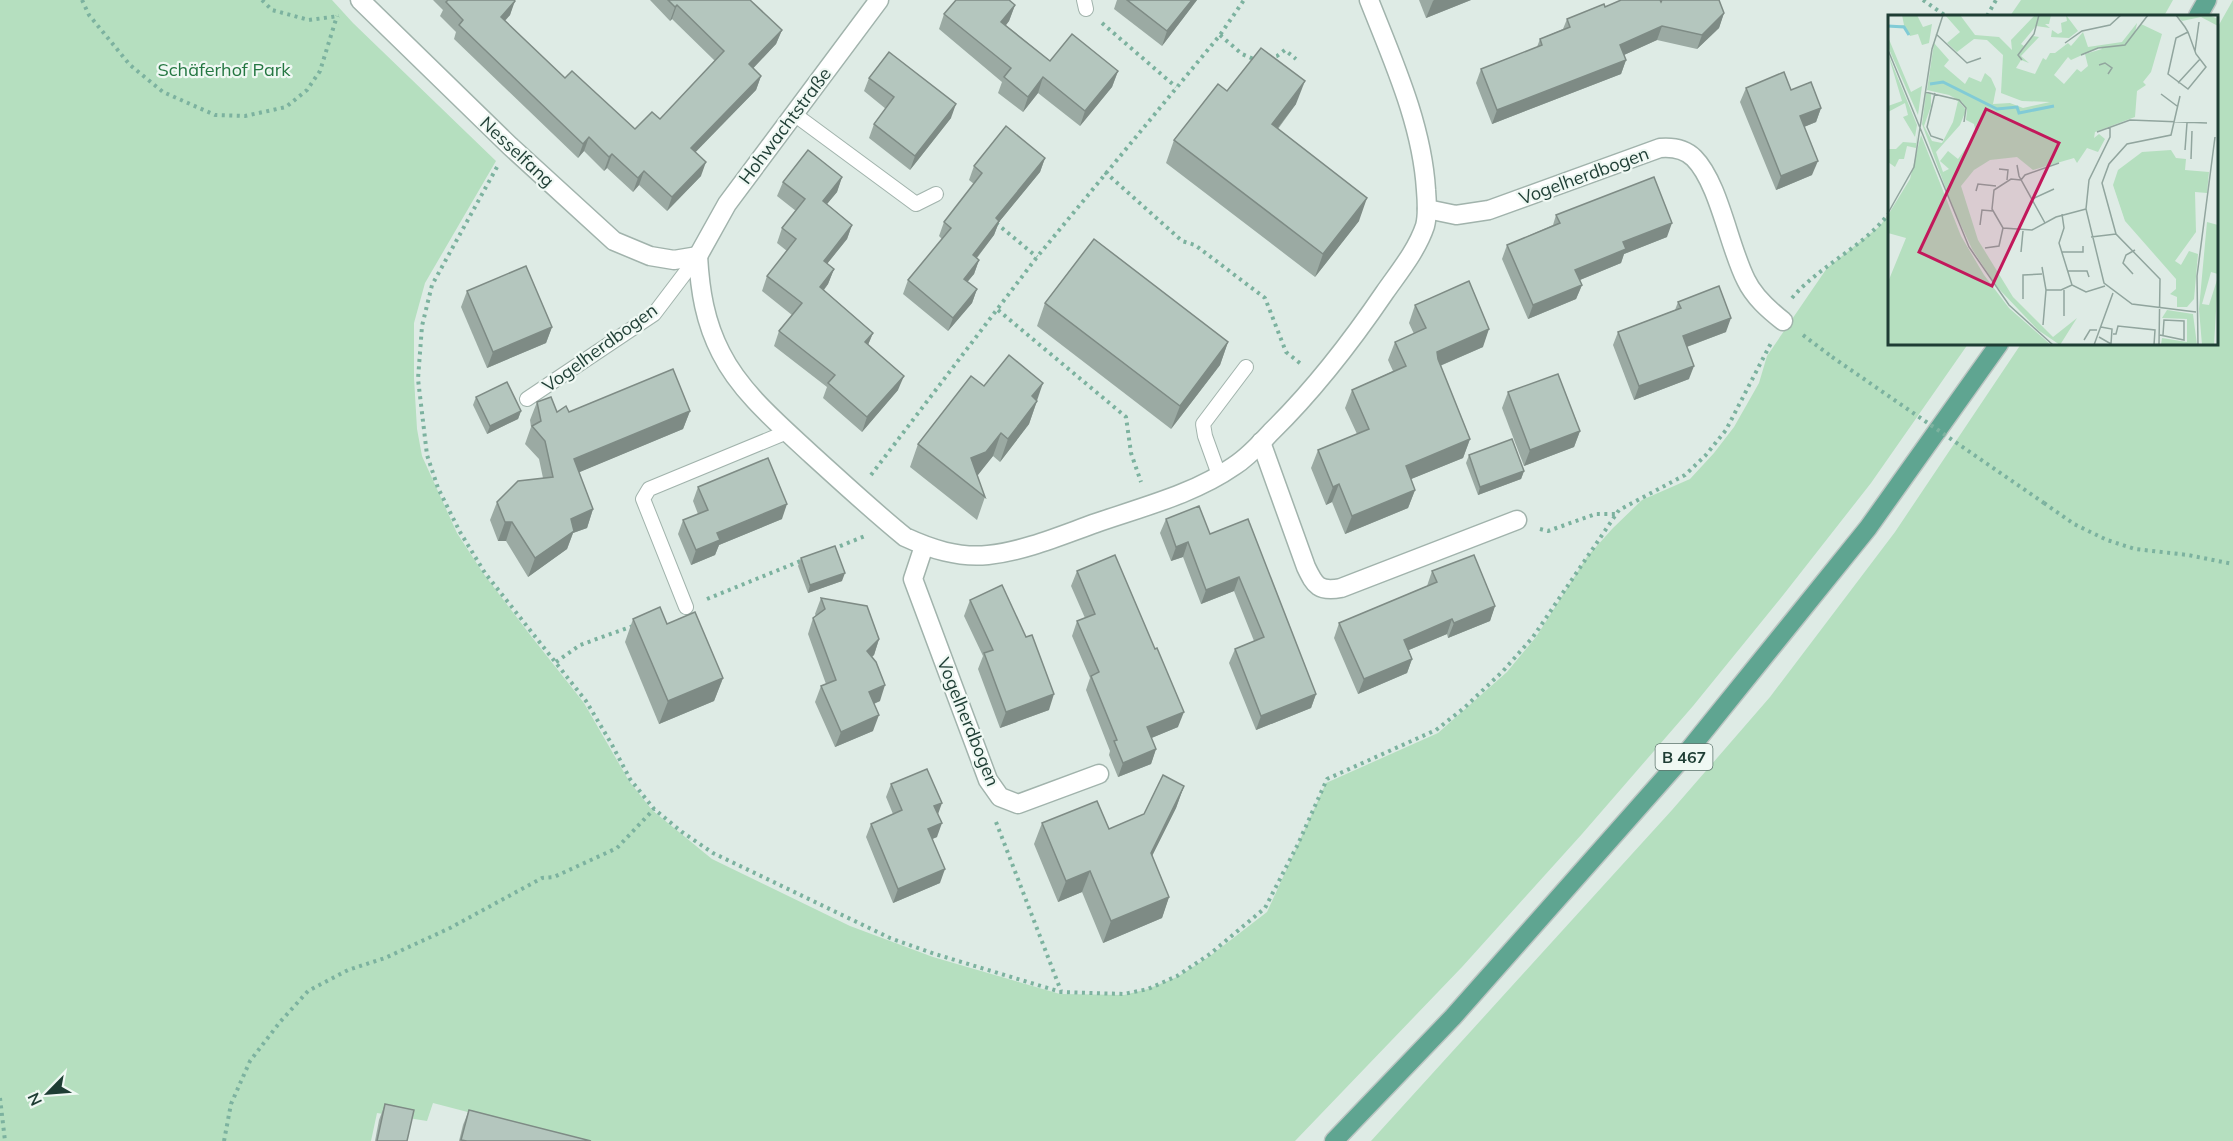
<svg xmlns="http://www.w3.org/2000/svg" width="2233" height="1141" font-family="Mulish,sans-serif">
<rect width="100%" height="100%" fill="#deebe5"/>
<g fill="#b5dfbf">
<path d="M0 0H332L353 23 496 161 425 283 414 323V378L417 429 422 456 457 533 483 573 531 636 584 703 629 781 652 810 712 859 850 926 933 957 1060 994 1124 995 1148 989 1177 977 1210 956 1267 912 1326 783 1438 733 1507 672 1536 637 1587 557 1613 528 1642 500 1690 479 1714 453 1734 427 1759 383 1767 356 1827 268 1880 226 1889 213 1890 344H1968L1871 483 1784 594 1693 706 1582 834 1462 967 1295 1141H579L433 1103 427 1121 377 1113 371 1141H0Z"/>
<path d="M2021 0H2173L2164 16H2010Z"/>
<path d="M2233 0V1141H1371L1672 810 1770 697 1895 532 2021 344H2216V30Z"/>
</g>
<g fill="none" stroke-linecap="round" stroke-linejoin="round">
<defs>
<g id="lane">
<path d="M1084 0 1086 9"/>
<path d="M794 114 916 204 936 194"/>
<path d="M527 399 654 314 698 256"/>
<path d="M1219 475 1205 436 1203 424 1246 367"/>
<path d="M686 607 643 499 649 489 787 432"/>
</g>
<g id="street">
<path d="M360 0 510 146 614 241 650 256 674 260 698 256"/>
<path d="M1427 209 1456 215 1489 210 1660 148C1672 147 1684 148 1694 158 1719 183 1729 247 1746 280 1754 297 1769 310 1783 321"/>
<path d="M698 256C700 291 705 322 721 353 741 393 780 425 812 455 843 483 873 511 905 537 931 549 958 558 988 555 1025 551 1062 535 1096 523 1142 507 1194 494 1234 466 1248 457 1260 444 1271 432 1314 390 1351 342 1385 292 1399 272 1417 250 1425 226 1428 215 1427 202 1426 190 1422 124 1393 61 1369 0"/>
<path d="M698 256 727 204 879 0"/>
<path d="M1261 442 1306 567C1315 586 1319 592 1341 588L1517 520"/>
<path d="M924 546 913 579 988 780 1000 797 1018 804 1099 774"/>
</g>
<g id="primary">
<path d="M2198 16 2207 0"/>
<path d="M1334 1141 1453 1017 1684 756 1868 528 1999 344"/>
</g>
</defs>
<use href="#lane" stroke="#a1b3ac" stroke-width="16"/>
<use href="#street" stroke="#a1b3ac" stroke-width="21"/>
<use href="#primary" stroke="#bcc5c2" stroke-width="21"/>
<g stroke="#7cb29f" stroke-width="4" stroke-dasharray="3 4.5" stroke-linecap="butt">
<path d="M82 0 89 15 130 65 163 92 215 115 245 116 286 107 307 90 320 71 337 16"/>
<path d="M262 0 272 10 309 20 339 16"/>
<path d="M1923 0 1946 16"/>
<path d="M1987 16 1996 0"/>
<path d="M1102 23 1176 87"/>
<path d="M1220 35 1242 54 1256 60"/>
<path d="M1269 58 1277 56 1285 50 1296 59"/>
<path d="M497 167 432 285 422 326 418 379 427 455 438 488 460 532 485 573 586 701 611 743 630 779 654 809 682 832 713 853 890 938 935 954 1061 992 1124 994 1148 989 1177 976 1210 954 1265 908 1298 844 1327 779 1436 730 1464 708 1503 671 1533 637 1619 510 1685 475 1705 456 1726 430 1771 343"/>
<path d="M1105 172 1182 241 1195 245 1265 298 1286 352 1301 364"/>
<path d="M996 223 1037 257"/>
<path d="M1792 298C1820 265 1864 247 1890 212"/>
<path d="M998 310 1126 417 1131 453 1141 482"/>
<path d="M1803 335 1832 357"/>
<path d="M871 475 1037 257 1220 35 1244 0"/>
<path d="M2044 503 2074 524 2107 540 2135 549 2188 555 2233 564"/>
<path d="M1540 529 1548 531 1596 514H1615"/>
<path d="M833 549 865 536"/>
<path d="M707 599 803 560"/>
<path d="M556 662 580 645 633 626"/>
<path d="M996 822 1061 991"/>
<path d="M0 1098 5 1141"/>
<path d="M224 1141 231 1104 250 1061 280 1022 308 991 348 970 385 958 450 928 542 878 554 877 617 848 654 809"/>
</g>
<use href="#lane" stroke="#fff" stroke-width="14"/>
<use href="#street" stroke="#fff" stroke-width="18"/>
<use href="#primary" stroke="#5fa591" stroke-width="18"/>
<path stroke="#7cb29f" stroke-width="4" stroke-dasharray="3 4.5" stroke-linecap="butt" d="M1832 357 2044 503"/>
</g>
<g fill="#9baaa3">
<path d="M433 0H514L510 15 505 21 565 78 635 129 660 119 715 61 672 19 670 21 650 0H750L782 30 776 44 753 68 761 76 756 90 695 152 701 176 667 211 639 185 633 192 607 168 604 171 584 151 578 158 454 39 456 32 440 16 443 10Z"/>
<path d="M1117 0H1197L1162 46 1114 9Z"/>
<path d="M1419 0H1471L1426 18Z"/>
<path d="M1661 2 1724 13 1719 28 1697 49 1657 40 1624 55 1626 60 1621 74 1492 124 1476 83 1481 69 1537 47 1540 39 1563 29 1567 19 1605 7Z"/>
<path d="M1015 5 1009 21 1006 25 1050 61 1118 71 1112 87 1080 126 1038 93 1023 112 998 93 1002 82 939 29 944 14Z"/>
<path d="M869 78 951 118 910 170 869 138 874 124 886 109 864 91Z"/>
<path d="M1746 88 1791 90 1821 108 1816 122 1804 127 1812 175 1776 190 1740 102Z"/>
<path d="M1227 91 1296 104 1278 129 1359 221 1315 277 1166 163 1174 140Z"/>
<path d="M1045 158 1040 172 999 222 994 235 977 258 979 260 974 274 967 282 977 289 972 303 948 331 903 294 908 280 942 239 939 236 944 222 974 184 969 180 974 166Z"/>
<path d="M842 177 837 192 827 204 852 225 847 239 827 264 834 269 828 284 824 290 873 333 868 345 898 390 862 432 823 398 827 387 774 346 779 331 792 315 762 291 767 276 787 251 777 243 782 228 796 211 777 196 783 182Z"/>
<path d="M1556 215 1667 237 1624 254 1621 263 1580 280 1582 285 1576 299 1528 319 1502 259 1507 245 1553 225Z"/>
<path d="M467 291 552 327 546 343 487 368 461 307Z"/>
<path d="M1678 302 1726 332 1687 347 1689 379 1634 400 1613 345 1618 332 1675 310Z"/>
<path d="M1045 303 1228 342 1220 365 1171 429 1037 326Z"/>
<path d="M1415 305 1483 347 1440 366 1470 439 1463 458 1411 479 1415 490 1408 508 1345 534 1332 502 1326 505 1311 468 1318 450 1357 434 1345 408 1352 390 1393 371 1388 360 1395 342 1414 334 1409 323Z"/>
<path d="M984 386 1037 401 1029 424 1000 462 993 456 977 475 985 497 977 520 910 467 918 444Z"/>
<path d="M1508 392 1580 431 1574 447 1524 466 1502 408Z"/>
<path d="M476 397 521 411 518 419 487 434 473 405Z"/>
<path d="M537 402 557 412H569L690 411 683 429 579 472 593 509 587 528 573 533 567 549 528 577 506 541H498L490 520 497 502 543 478 539 459 525 444 531 427 530 420Z"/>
<path d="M1469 455 1524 471 1521 479 1478 495 1466 463Z"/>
<path d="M698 487 782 519 719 545 715 555 691 565 678 534 683 520 698 514 693 501Z"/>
<path d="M1166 519 1210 534 1316 694 1311 708 1256 730 1229 663 1235 649 1254 641 1234 591 1201 604 1183 557 1171 561 1160 533Z"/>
<path d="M801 558 842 581 808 593 798 566Z"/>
<path d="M1077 571 1178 727 1151 738 1156 749 1151 764 1118 777 1109 755 1110 751 1086 690 1090 678 1072 636 1077 621 1085 618 1071 586Z"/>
<path d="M1432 571 1495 606 1490 621 1448 638 1447 634 1409 650 1412 659 1407 673 1358 694 1334 638 1339 623 1427 586Z"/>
<path d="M821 598 879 639 874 655 871 657 880 701 874 704 873 731 835 747 815 702 821 686 826 684 808 634 813 618 816 616 815 614Z"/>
<path d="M970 600 1049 710 1000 728 978 669 983 656 964 616Z"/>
<path d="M633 619 667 624 723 678 714 701 659 724 625 642Z"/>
<path d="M891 784 938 814 937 837 932 839 940 883 893 903 866 837 871 824 893 814 886 797Z"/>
<path d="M1184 786 1176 808 1152 856 1169 897 1162 918 1103 943 1082 892 1058 902 1034 844 1042 823 1109 829 1144 814Z"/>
<path d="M385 1104 407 1141H375L379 1120Z"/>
<path d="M469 1110 591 1141H459L463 1125Z"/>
</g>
<g fill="#7e8b85">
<path d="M1192 0H1197L1162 46 1167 31Z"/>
<path d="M1434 0H1471L1426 18 1433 1Z"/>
<path d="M515 1 510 15 495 31 501 17Z"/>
<path d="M677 5 672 19 670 21 675 7Z"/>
<path d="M1015 5 1009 21 996 38 1001 22Z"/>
<path d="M1724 13 1719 28 1697 49 1702 35Z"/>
<path d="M1662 26 1657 40 1615 59 1620 45Z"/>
<path d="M782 30 776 44 744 78 749 64Z"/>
<path d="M1626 60 1621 74 1492 124 1497 110Z"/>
<path d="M1118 71 1112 87 1080 126 1085 111Z"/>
<path d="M761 76 756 90 686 162 691 148Z"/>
<path d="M1043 77 1038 93 1023 112 1028 97Z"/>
<path d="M1305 81 1296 104 1263 147 1272 124Z"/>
<path d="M956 104 951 118 910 170 915 156Z"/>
<path d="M1821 108 1816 122 1794 131 1800 116Z"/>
<path d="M589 137 584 151 578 158 583 144Z"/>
<path d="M612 154 607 168 604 171 609 157Z"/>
<path d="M1045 158 1040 172 999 222 994 235 968 269 973 255 996 218Z"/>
<path d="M1818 161 1812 175 1776 190 1781 176Z"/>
<path d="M706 162 701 176 667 211 672 197Z"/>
<path d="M644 171 639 185 633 192 638 178Z"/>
<path d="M842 177 837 192 817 216 823 201Z"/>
<path d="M1367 198 1359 221 1315 277 1323 254Z"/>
<path d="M1672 223 1667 237 1624 254 1621 263 1570 284 1575 270 1623 242Z"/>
<path d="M852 225 847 239 818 275 824 261Z"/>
<path d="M979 260 974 274 959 292 964 279Z"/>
<path d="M834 269 828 284 815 301 820 287Z"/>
<path d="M1582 285 1576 299 1528 319 1533 305Z"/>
<path d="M977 289 972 303 948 331 953 318Z"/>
<path d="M1731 318 1726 332 1678 350 1683 336Z"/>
<path d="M552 327 546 343 487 368 493 352Z"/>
<path d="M1489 329 1483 347 1430 370 1437 352Z"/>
<path d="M873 333 867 347 865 342Z"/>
<path d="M1228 342 1220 365 1171 429 1180 406Z"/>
<path d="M1694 366 1689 379 1634 400 1639 386Z"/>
<path d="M904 376 898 390 862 432 867 417Z"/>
<path d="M1043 383 1029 424 1000 462 1008 439 1032 396Z"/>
<path d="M521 411 518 419 487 434 490 426Z"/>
<path d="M690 411 683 429 568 477 574 459Z"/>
<path d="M1580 431 1574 447 1524 466 1530 450Z"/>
<path d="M1001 433 993 456 978 475 965 480 971 458Z"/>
<path d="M1470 439 1463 458 1399 484 1406 466Z"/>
<path d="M1524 471 1521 479 1478 495 1480 487Z"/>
<path d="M1339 484 1332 502 1326 505 1333 487Z"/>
<path d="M1415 490 1408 508 1345 534 1352 516Z"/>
<path d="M787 504 782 519 719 545 715 555 691 565 696 550 717 533Z"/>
<path d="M593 509 587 528 573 533 567 549 528 577 535 558 571 519Z"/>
<path d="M505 522H512L506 541H498Z"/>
<path d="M1188 542 1183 557 1171 561 1176 547Z"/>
<path d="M845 573 842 581 808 593 810 585Z"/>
<path d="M1239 577 1234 591 1201 604 1206 590Z"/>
<path d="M1495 606 1490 621 1448 638 1454 623Z"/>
<path d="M1452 619 1447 634 1399 654 1404 640Z"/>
<path d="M879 639 874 655 861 667 867 651Z"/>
<path d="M1412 659 1407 673 1358 694 1364 679Z"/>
<path d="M723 678 714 701 659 724 668 701Z"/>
<path d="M885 685 880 701 863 708 869 692Z"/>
<path d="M1054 694 1049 710 1000 728 1006 712Z"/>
<path d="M1316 694 1311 708 1256 730 1261 716Z"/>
<path d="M1184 712 1178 727 1142 742 1147 727Z"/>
<path d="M879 715 873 731 835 747 841 732Z"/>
<path d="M1156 749 1151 764 1118 777 1123 763Z"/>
<path d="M1184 786 1176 808 1143 874 1151 853Z"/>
<path d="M942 803 937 817 934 806Z"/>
<path d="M942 823 937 837 923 843 928 829Z"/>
<path d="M945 869 940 883 893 903 898 889Z"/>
<path d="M1090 871 1082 892 1058 902 1066 881Z"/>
<path d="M1169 897 1162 918 1103 943 1111 921Z"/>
</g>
<g fill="#b4c6be" stroke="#7e8b85" stroke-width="1.5">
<path d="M448 0H514L515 1 501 17 565 78 572 71 635 129 652 112 660 119 724 51 677 5 675 7 668 0H750L782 30 749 64 761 76 691 148 706 162 672 197 644 171 638 178 612 154 609 157 589 137 583 144 459 25 463 20 446 2Z"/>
<path d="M956 0H1009L1015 5 1001 22 1050 61 1072 34 1118 71 1085 111 1043 77 1028 97 1004 77 1011 68 944 14Z"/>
<path d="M1127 0H1192L1167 31Z"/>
<path d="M1621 0H1660L1661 2 1662 0H1719L1724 13 1702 35 1662 26 1620 45 1626 60 1497 110 1481 69 1542 45 1540 39 1570 27 1567 19 1604 4 1605 7Z"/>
<path d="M1261 48 1305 81 1272 124 1367 198 1323 254 1174 140 1218 84 1227 91Z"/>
<path d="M889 52 956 104 915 156 874 124 894 97 869 78Z"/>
<path d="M1784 72 1791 90 1811 82 1821 108 1800 116 1818 161 1781 176 1746 88Z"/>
<path d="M1006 126 1045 158 996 218 999 221 973 255 979 260 964 279 977 289 953 318 908 280 951 228 944 222 982 173 974 166Z"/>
<path d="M808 150 842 177 823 201 852 225 824 261 834 269 820 287 873 333 865 342 904 376 867 417 828 383 835 375 779 331 802 303 767 276 796 239 782 228 805 199 783 182Z"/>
<path d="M1654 177 1672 223 1623 242 1626 249 1575 270 1582 285 1533 305 1507 245 1560 223 1556 215Z"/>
<path d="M1094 239 1228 342 1180 406 1045 303Z"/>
<path d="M526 266 552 327 493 352 467 291Z"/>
<path d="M1469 281 1489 329 1437 352 1438 359 1470 439 1406 466 1415 490 1352 516 1339 484 1333 487 1318 450 1369 429 1352 390 1406 366 1395 342 1426 328 1415 305Z"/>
<path d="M1719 286 1731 318 1683 336 1694 366 1639 386 1618 332 1681 308 1678 302Z"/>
<path d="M1009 355 1043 383 1032 396 1037 401 1008 439 1001 433 986 452 971 458 985 497 918 444 971 376 984 386Z"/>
<path d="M673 369 690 411 574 459 593 509 571 519 574 531 535 558 512 522H505L497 502 518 481 553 477 545 441 532 426 541 421 537 402 551 397 557 412 566 406 569 412Z"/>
<path d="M1558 374 1580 431 1530 450 1508 392Z"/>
<path d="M507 382 521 411 490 426 476 397Z"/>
<path d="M1512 439 1524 471 1480 487 1469 455Z"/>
<path d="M768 458 787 504 717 533 720 540 696 550 683 520 708 510 698 487Z"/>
<path d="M1199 506 1210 534 1248 519 1316 694 1261 716 1235 649 1264 637 1239 577 1206 590 1188 542 1176 547 1166 519Z"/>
<path d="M835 546 845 573 810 585 801 558Z"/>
<path d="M1115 555 1155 649 1157 648 1184 712 1147 727 1156 749 1123 763 1114 741 1117 740 1091 676 1099 672 1077 621 1095 614 1077 571Z"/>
<path d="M1474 555 1495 606 1454 623 1452 619 1404 640 1412 659 1364 679 1339 623 1437 582 1432 571Z"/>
<path d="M1002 585 1026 637 1032 635 1054 694 1006 712 984 653 993 650 970 600Z"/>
<path d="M821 598 867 606 879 639 867 651 876 662 885 685 869 692 879 715 841 732 821 686 836 680 813 618 825 609Z"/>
<path d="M660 607 667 624 695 612 723 678 668 701 633 619Z"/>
<path d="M927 769 942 803 934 806 942 823 928 829 945 869 898 889 871 824 902 810 891 784Z"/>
<path d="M1163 775 1184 786 1151 853 1169 897 1111 921 1090 871 1066 881 1042 823 1097 801 1109 829 1144 814Z"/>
<path d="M385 1104 414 1110 407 1141H377Z"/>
<path d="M469 1110 591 1141H467L461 1140Z"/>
</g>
<g text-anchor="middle" stroke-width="4.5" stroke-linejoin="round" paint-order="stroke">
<rect fill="#eff8f3" stroke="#5d756d" stroke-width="1.5" x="1655.5" y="744" width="57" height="26" rx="4.5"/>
<g font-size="16" font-weight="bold" fill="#1e3d34">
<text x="1684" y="763">B 467</text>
</g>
<g font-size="18" fill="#257742" stroke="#eff8f3">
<text x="224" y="76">Schäferhof Park</text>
</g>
<g font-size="18" fill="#1e3d34" stroke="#eff8f3">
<text transform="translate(785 126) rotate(-53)" y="6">Hohwachtstraße</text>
<text transform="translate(517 152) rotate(43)" y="6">Nesselfang</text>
<text transform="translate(1584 176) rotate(-20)" y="6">Vogelherdbogen</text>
<text transform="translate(600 348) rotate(-36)" y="6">Vogelherdbogen</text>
<text transform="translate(968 722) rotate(68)" y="6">Vogelherdbogen</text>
</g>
</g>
<g transform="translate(1888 15)">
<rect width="330" height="330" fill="#deebe5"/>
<path d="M14 0H29L35 12 44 9 41 28 34 30 30 19 22 21 17 13 0 12 16 10ZM57 0H72L87 20 111 22 124 35 123 25 147 0H163L161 9H157L162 13 148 11 133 29 136 31 145 21 151 22 133 41 141 48 133 45 128 53 147 59 155 43 158 45 162 38H167L180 28 183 31 195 17 200 32 234 27 249 8 247 18 253 9 274 19 263 57 255 67 258 70 249 76 247 102 207 117 206 123 211 119 217 124 210 137 199 133 189 148 186 143 145 155 129 142 102 145 86 155 73 171 90 225 125 282 165 322 189 303 172 330 150 315 109 272 84 234 65 193 34 109 38 78 43 79V91L36 111 44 126 54 128 65 107 70 86 60 82 70 85 78 95 72 110 48 137 55 157 61 154 52 146 60 136 70 144 88 119 86 109 78 105 79 95 74 87 61 80 39 75 46 28 61 45 56 51 77 69 81 62 93 67 97 58 103 63 108 74 105 89 122 88 135 93 162 87 134 86 113 78 115 40 99 25 86 24 69 37 59 28 72 17ZM212 32 214 34 197 39 200 51 193 57 189 54 176 69 166 60 180 42 183 45ZM178 0 190 16 181 23 163 22 164 15 170 19 174 17 173 8 179 6ZM289 0H321L330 4V11L313 2 294 6ZM0 22 23 77 34 71 30 100 0 32ZM0 39 29 110 27 122 15 102 20 100 17 88 0 97V91L14 86ZM30 112 28 133 19 131 16 144H11L7 152 0 147V134H8L15 127 28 128ZM33 120 73 221 96 260 121 293 163 330H0V267L18 223 0 218V200L22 164ZM283 135 288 143 298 144 297 155 321 157 319 178 307 177 308 217 287 246 293 250 301 236 310 239 306 284 299 292H289V282L282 279 288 274V264L237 206 225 170 230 155 254 137ZM319 207 330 210V259L323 257 314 289 321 290 330 262 326 330H314L311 294ZM279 295 305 299 309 330H273L274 323 299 327V304L274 303Z" fill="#b5dfbf" fill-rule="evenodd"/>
<path fill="none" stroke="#81cbd6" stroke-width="3" d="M0 11 16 12 21 20M42 69 55 67 109 94 129 92 131 98 166 91"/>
<path fill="none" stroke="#91a59e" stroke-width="1.5" d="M288 0 297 12 300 17 308 39 318 52 300 74 280 59 288 23 300 17M48 19 79 48 93 43M177 28 194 16 222 10 233 0M0 35 81 232 121 290 165 330M307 36 311 7M193 40 210 33 237 30 260 0M134 45 130 40 146 19 151 0M211 50 217 48 224 53 220 59M290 68 312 44M37 77 71 85 78 93 76 107M47 78 39 112 43 121 55 125M273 79 289 91M222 112V122L201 165 198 194 216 268 244 289 308 297M209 117 242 105 319 108M297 135 299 108M303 144 304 116M129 150 131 161 157 208M111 154 120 155 119 165M133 165 123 164 106 175 104 194 115 213 144 215 168 202 198 194M133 165 137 160 171 148M88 176 90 169 108 171M144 184 166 174M0 198 26 152 44 34 55 0M174 199 176 213 171 228 184 270 198 277 217 271M92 210 94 195 105 196M203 222 228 219M97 233 111 231 115 213M133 237 135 216M174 237H195V231M154 252 158 275H173L184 270M179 256H199L201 262M245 259 235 248 238 240 247 235M135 284V260L154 259M176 301V275M155 310 158 275M225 319H228L230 311 267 315 266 330M272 320 296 325V306L276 305 275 320M211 322 223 329 224 314 213 312M196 325 202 315H209M206 330 225 278M271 330 272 264 228 219 214 168 221 149 239 129 283 120 292 81M310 330 309 261 327 122"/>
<path fill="#c2185b" fill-opacity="0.15" stroke="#c2185b" stroke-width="3" d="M98 94 171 128 104 271 31 237Z"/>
<rect width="330" height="330" fill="none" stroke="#1e3d34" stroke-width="3"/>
</g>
<g transform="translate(48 1093) rotate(245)" stroke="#eff8f3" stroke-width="4.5" paint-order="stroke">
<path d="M0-4.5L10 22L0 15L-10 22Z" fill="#1e3d34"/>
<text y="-9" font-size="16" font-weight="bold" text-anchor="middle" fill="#1e3d34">N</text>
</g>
</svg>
